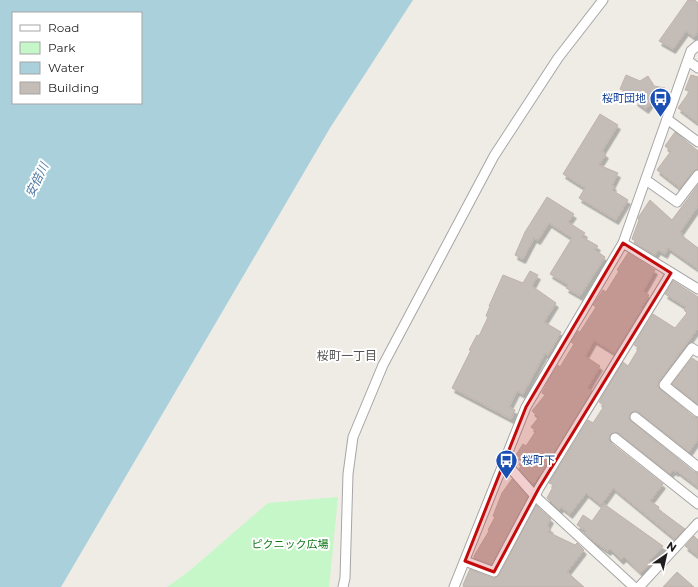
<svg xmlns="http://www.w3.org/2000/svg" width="698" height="587" font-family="Montserrat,'Noto Sans JP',sans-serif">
<defs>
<filter id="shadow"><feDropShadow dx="2.5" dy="4.5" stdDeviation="0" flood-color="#0004"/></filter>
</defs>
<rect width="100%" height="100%" fill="#efece6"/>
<path fill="#c6f7c9" d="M338 497 329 587H167L188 572 268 503Z"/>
<path fill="#a9d0db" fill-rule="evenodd" d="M0 0H413L330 128 61 587H0ZM13 13H141V103H13Z"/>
<g fill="#c4bcb6" stroke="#c0b3a9" filter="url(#shadow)">
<path d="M688 0H695L698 3V31L694 37 686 31 673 49 659 41Z"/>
<path d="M626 75 640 81 648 76 654 86 665 88 662 102 653 100 646 109 635 101 638 97 620 89Z"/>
<path d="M691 75 698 77V123L678 108 690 91 685 90Z"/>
<path d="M600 114 618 125 602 151 606 154 599 165 618 173 612 185 614 186 612 190 628 200 616 220 579 198 585 188 563 174Z"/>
<path d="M675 132 698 151V169L693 171 680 188 657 170 671 151 665 146Z"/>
<path d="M698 185V206L680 232 682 233 681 235 698 248V269L668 248 665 254 658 250 655 255 634 243 635 241 632 239 639 220 638 218 650 200 672 220Z"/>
<path d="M547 197 574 214 568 222 585 233 582 237 598 246 595 250 605 257 580 296 566 288 568 285 550 274 572 238 549 223 538 240 534 238 523 259 515 255 525 232Z"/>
<path d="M628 253 655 270 643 291 649 295 641 307 642 308 615 353 594 340 585 356 600 366 587 388 592 391 539 477 538 476 533 484 519 469 521 466 519 465 522 459 516 455 523 444 526 446 536 431 531 427 539 417 532 411 545 395 542 393 547 383 558 365 560 367 574 344 571 342 578 331 580 332 596 307 593 305 603 290 606 292 619 271 617 270Z"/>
<path d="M530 271 538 275 532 286 556 303 544 322 561 332 548 355 545 353 523 394 517 391 509 407 515 410 511 419 452 388 471 350H469L477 335 479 336 488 317 486 316 490 306H489L503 275 523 283Z"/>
<path d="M673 281 698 297V328L659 381 658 387 694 417 698 418V439L689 452 638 412H632L629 416V419L694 472 698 473V487L677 471 676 472 673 470 670 474 618 433H612L609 438 611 443 663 484 650 501 659 507 658 509 685 529 675 539 613 488 601 505 586 493 570 514 561 507 559 510 547 498 554 485 549 483 588 420 593 423 604 406 599 402 623 362 628 366 639 348 634 345 653 314 675 328 687 313 684 310 686 307 665 294Z"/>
<path d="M692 358 698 362V404L672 384Z"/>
<path d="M512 479 528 497 491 565 474 558V556L489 531 488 530 495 517 493 516 502 493Z"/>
<path d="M604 504 663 546 649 561 651 562 641 573 624 557 621 560 610 549 608 551 592 540 584 533 586 531 577 525 583 515 592 521Z"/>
<path d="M536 505 551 519 547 526 551 529 548 532 575 545 577 543 584 550 567 572 584 587H463L464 585H463L470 569 492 578H495L499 575Z"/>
<path d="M694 536 698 540V556L685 546Z"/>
<path d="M677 572 694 587H663Z"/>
</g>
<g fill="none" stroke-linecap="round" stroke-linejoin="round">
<defs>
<g id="street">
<path d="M688 61 698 68"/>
<path d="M667 119 698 142"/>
<path d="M646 180 677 202 698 175"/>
<path d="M623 243 698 289"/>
<path d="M698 352 692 348 664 385 698 412"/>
<path d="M635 417 698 467"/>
<path d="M615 438 698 504"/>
<path d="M505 462 535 496 634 587"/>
<path d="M465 561 494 572 539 488 671 273"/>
<path d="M343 587 345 578 348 474 353 437 383 365 494 156 558 58 603 0"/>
<path d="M454 587 526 407 623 243 691 51 698 45"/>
<path d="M639 587 698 523"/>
</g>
</defs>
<use href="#street" stroke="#a6a6a6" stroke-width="11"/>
<use href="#street" stroke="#fff" stroke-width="9"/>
</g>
<path fill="#c40b0c" fill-opacity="0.2" stroke="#c40b0c" stroke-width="3" stroke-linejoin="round" d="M623 243 671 273 539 488 494 572 465 561 526 407Z"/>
<defs>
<symbol id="bus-pin" viewBox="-11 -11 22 30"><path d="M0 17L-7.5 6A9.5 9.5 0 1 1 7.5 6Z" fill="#1a4fb4" stroke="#fff"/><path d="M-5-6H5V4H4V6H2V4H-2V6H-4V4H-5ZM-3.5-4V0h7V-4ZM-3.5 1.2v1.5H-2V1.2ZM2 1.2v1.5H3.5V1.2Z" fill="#fff"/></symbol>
</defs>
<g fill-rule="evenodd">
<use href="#bus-pin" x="648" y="86" width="25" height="34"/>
<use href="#bus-pin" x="494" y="448" width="25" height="34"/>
</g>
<g text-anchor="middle" stroke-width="4" stroke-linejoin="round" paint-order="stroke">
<g font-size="11" fill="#164399" stroke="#fff" text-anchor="end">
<text x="646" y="102">桜町団地</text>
<text x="522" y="464" text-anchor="start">桜町下</text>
</g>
<g font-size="11" fill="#117919" stroke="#fff">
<text x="290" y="548">ピクニック広場</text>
</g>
<g font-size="12" font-style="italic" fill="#4d79a3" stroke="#fff">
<text transform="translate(37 180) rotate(-64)" y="4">安倍川</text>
</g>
<g font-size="12" fill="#525252" stroke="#fff">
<text x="347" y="360">桜町一丁目</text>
</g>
</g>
<rect x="12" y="12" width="130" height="92" fill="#ffffff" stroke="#a5a5a5"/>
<rect x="20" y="25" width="20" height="6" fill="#ffffff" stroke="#a5a5a5"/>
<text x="48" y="32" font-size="12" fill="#1f1f1f">Road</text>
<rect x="20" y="42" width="20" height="12" fill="#c6f7c9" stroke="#a5a5a5"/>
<text x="48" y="52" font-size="12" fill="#1f1f1f">Park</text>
<rect x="20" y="62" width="20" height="12" fill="#a9d0db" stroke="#a5a5a5"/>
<text x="48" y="72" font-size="12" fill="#1f1f1f">Water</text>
<rect x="20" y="82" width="20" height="12" fill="#c4bcb6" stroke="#a5a5a5"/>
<text x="48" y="92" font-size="12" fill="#1f1f1f">Building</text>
<g transform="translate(666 555) rotate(34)" stroke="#ffffff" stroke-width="3" paint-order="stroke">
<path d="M0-3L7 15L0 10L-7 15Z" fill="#1f1f1f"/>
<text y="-6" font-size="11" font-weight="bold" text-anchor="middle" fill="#1f1f1f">N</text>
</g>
</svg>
